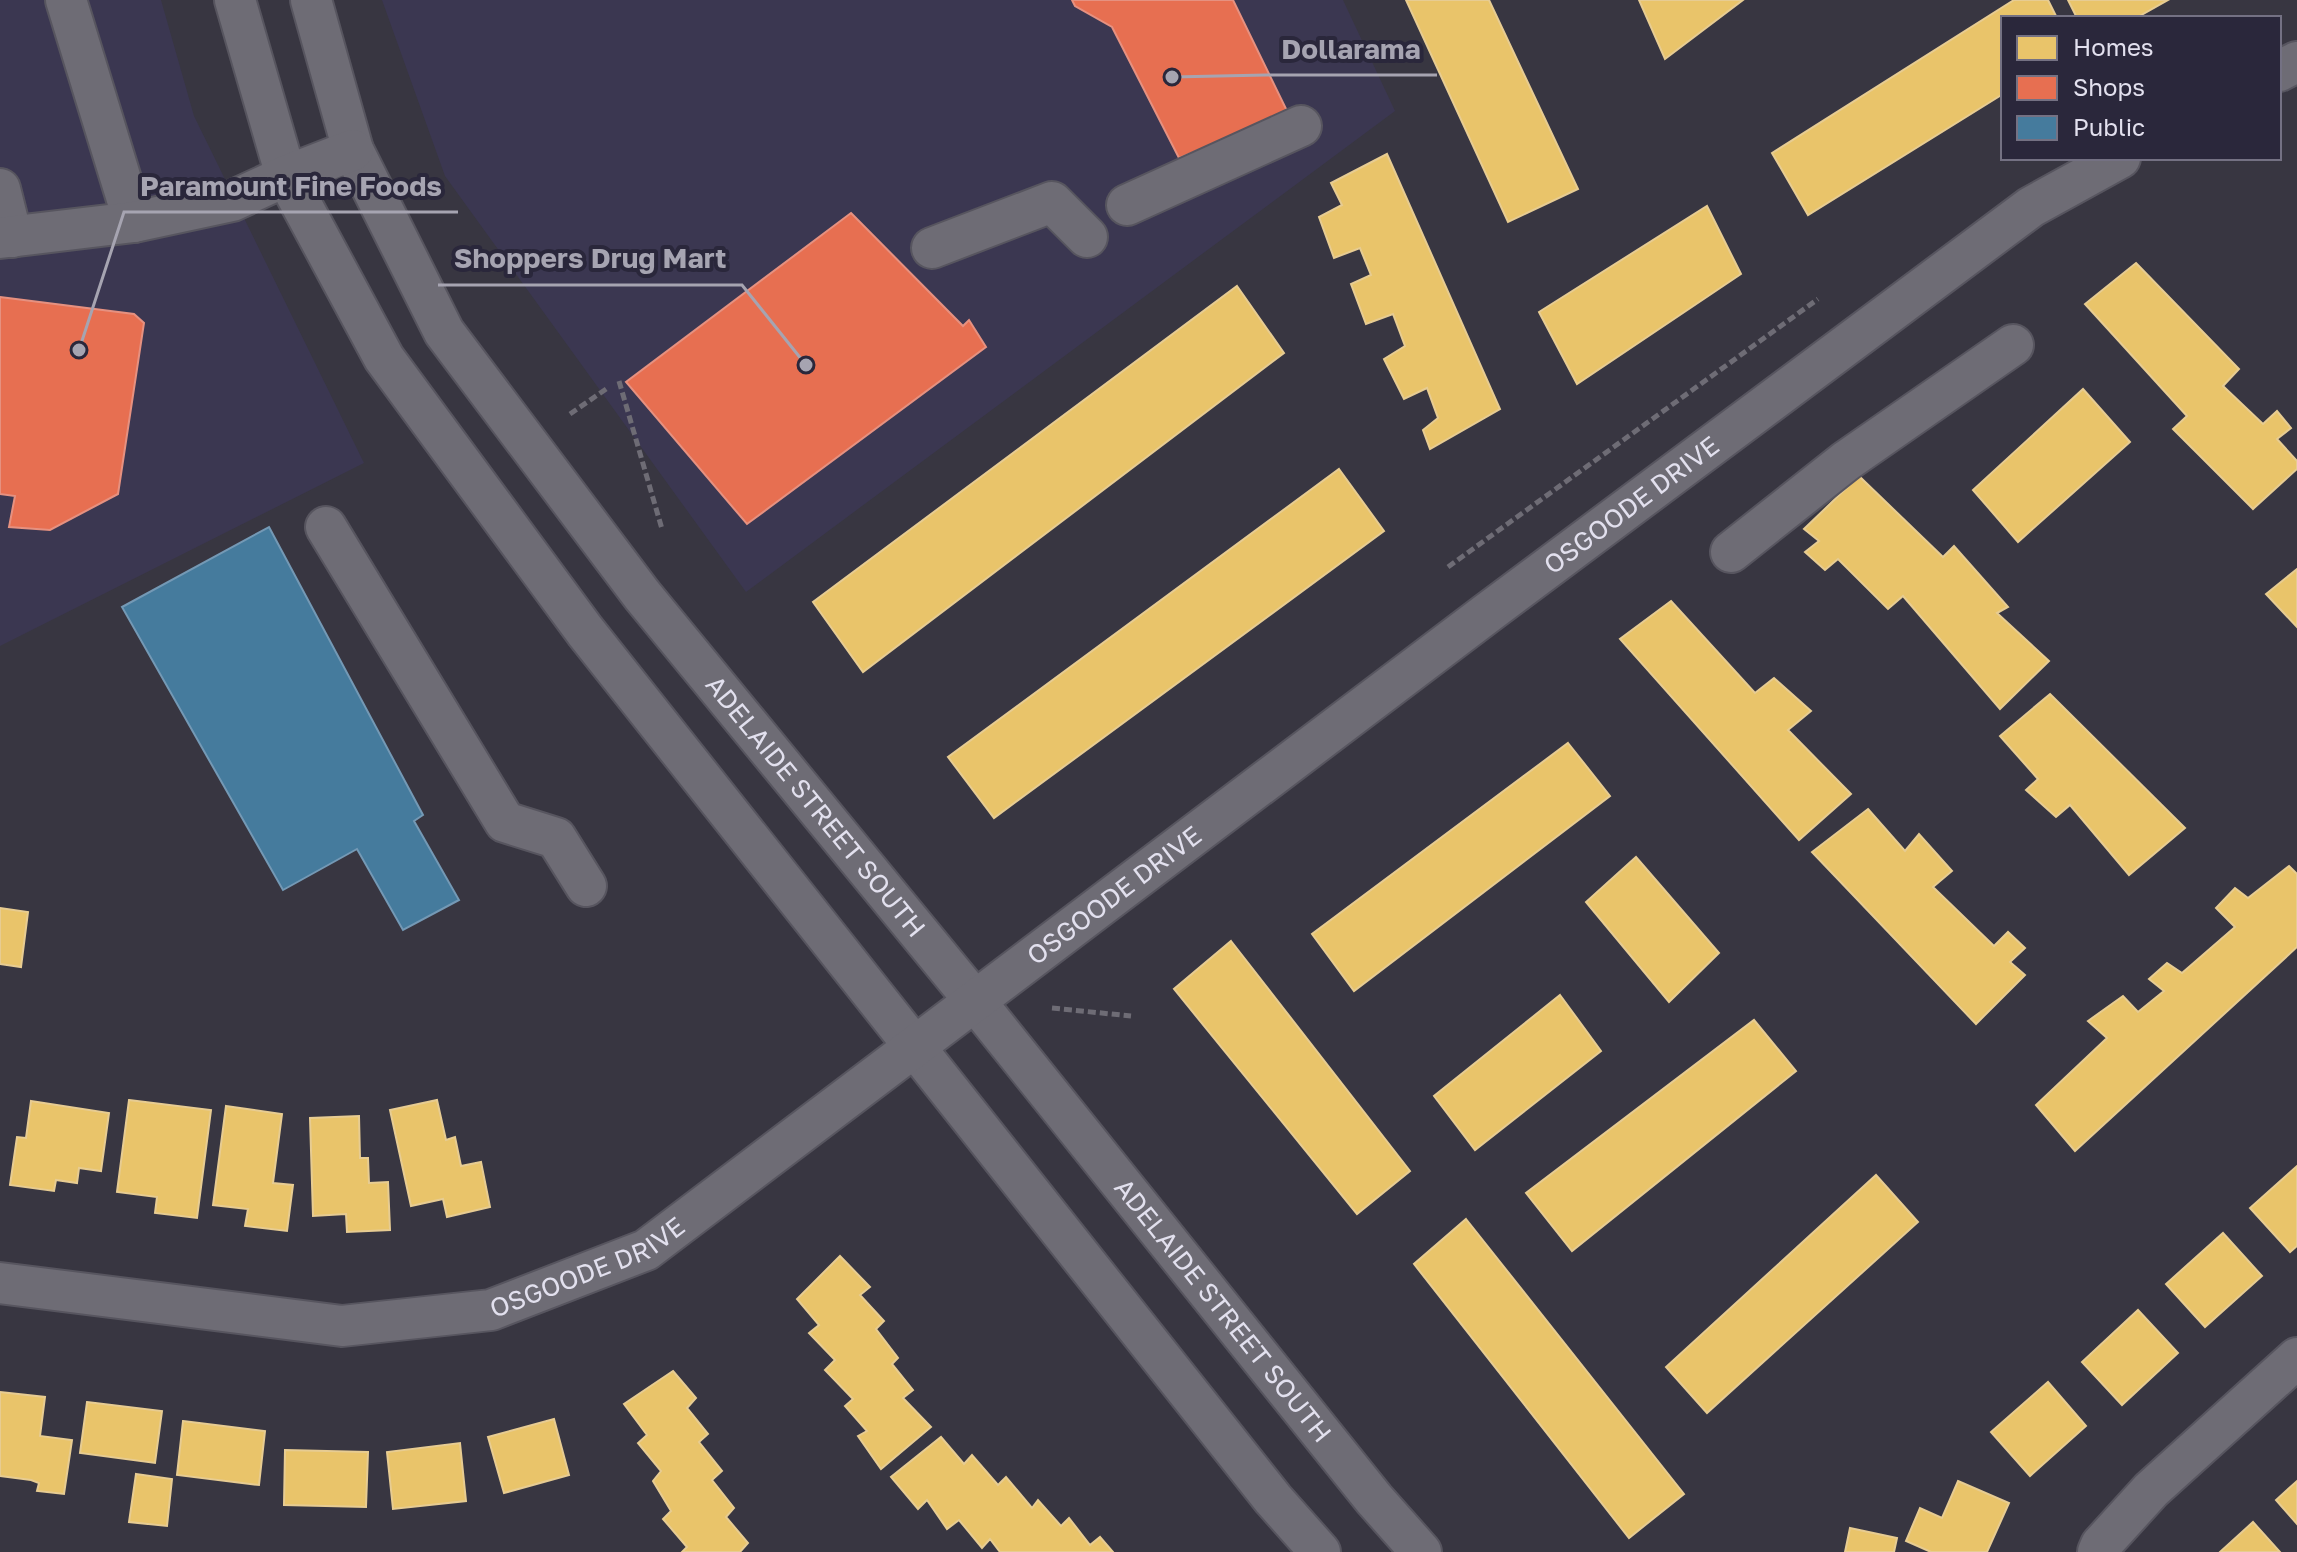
<svg xmlns="http://www.w3.org/2000/svg" width="2297" height="1552" font-family="'Golos Text',sans-serif">
<rect width="100%" height="100%" fill="#383641"/>
<g fill="#3b3751">
<path d="M0 0H161L194 116 364 463 0 646Z"/>
<path d="M382 0H1343L1395 111 746 592 445 176Z"/>
</g>
<g fill="#e9c46a" stroke="#e7cc92" stroke-width="2">
<path d="M1406 0H1489L1578 189 1508 222Z"/>
<path d="M1639 0H1743L1665 59Z"/>
<path d="M2014 0H2048L2057 18H2003V94L1808 215 1772 153Z"/>
<path d="M2068 0H2168L2136 18H2077Z"/>
<path d="M1387 154 1500 409 1430 449 1423 430 1438 418 1427 388 1404 399 1384 359 1405 346 1393 314 1366 324 1351 284 1371 275 1360 248 1334 258 1319 217 1342 205 1331 183Z"/>
<path d="M1707 206 1741 274 1577 384 1539 312Z"/>
<path d="M2136 263 2239 369 2223 386 2263 424 2277 411 2291 428 2277 439 2297 461V469L2253 509 2173 429 2187 416 2085 304Z"/>
<path d="M1237 286 1284 353 863 672 813 602Z"/>
<path d="M2083 389 2130 442 2018 542 1973 490Z"/>
<path d="M1339 469 1384 531 994 818 948 757Z"/>
<path d="M1859 476 1943 557 1954 546 2008 607 1997 613 2049 661 2000 709 1903 596 1888 609 1838 559 1825 570 1805 552 1819 541 1804 529Z"/>
<path d="M2297 569V627L2266 594Z"/>
<path d="M1671 601 1755 693 1774 678 1811 711 1788 730 1851 794 1799 840 1620 639Z"/>
<path d="M2050 694 2185 828 2129 875 2070 805 2056 817 2026 790 2038 779 2000 736Z"/>
<path d="M1568 743 1610 796 1354 991 1312 934Z"/>
<path d="M1868 809 1905 851 1919 834 1952 871 1933 887 1994 946 2008 932 2025 948 2010 962 2025 975 1976 1024 1812 852Z"/>
<path d="M1636 857 1719 953 1669 1002 1586 902Z"/>
<path d="M2289 866 2297 874V947L2075 1151 2036 1105 2107 1038 2088 1021 2123 996 2138 1012 2164 991 2149 979 2167 963 2182 973 2235 927 2216 908 2235 888 2248 898Z"/>
<path d="M0 908 28 912 21 967 0 964Z"/>
<path d="M1231 941 1410 1171 1357 1214 1174 989Z"/>
<path d="M1560 995 1601 1051 1475 1150 1434 1096Z"/>
<path d="M1754 1020 1796 1071 1572 1251 1526 1193Z"/>
<path d="M129 1100 211 1110 197 1218 155 1213 157 1197 117 1192Z"/>
<path d="M437 1100 446 1140 455 1137 461 1166 481 1162 490 1207 447 1217 443 1199 411 1206 390 1110Z"/>
<path d="M31 1101 109 1113 101 1171 79 1168 77 1183 56 1180 54 1191 10 1185 17 1137 26 1138Z"/>
<path d="M226 1106 282 1114 273 1183 293 1185 287 1231 245 1226 248 1209 213 1205Z"/>
<path d="M359 1116 360 1158H368L369 1183 388 1182 390 1230 347 1232 346 1214 313 1216 310 1118Z"/>
<path d="M2297 1166V1246L2290 1252 2250 1208Z"/>
<path d="M1876 1175 1918 1222 1707 1413 1666 1367Z"/>
<path d="M1466 1219 1684 1494 1629 1538 1414 1264Z"/>
<path d="M2223 1233 2262 1276 2205 1327 2166 1284Z"/>
<path d="M840 1256 870 1287 860 1295 884 1321 876 1329 898 1358 892 1364 913 1390 903 1398 931 1427 881 1469 858 1436 867 1431 845 1406 853 1399 825 1370 835 1360 809 1333 819 1325 797 1299Z"/>
<path d="M2138 1310 2178 1353 2122 1405 2082 1362Z"/>
<path d="M673 1371 696 1398 687 1408 708 1434 699 1442 722 1471 712 1480 734 1508 726 1517 748 1543 740 1552H682L687 1547 663 1519 671 1511 653 1481 661 1471 638 1443 647 1435 624 1404Z"/>
<path d="M2048 1382 2086 1426 2030 1476 1991 1432Z"/>
<path d="M0 1392 45 1397 40 1436 72 1440 64 1494 37 1491 39 1483 31 1480 0 1476Z"/>
<path d="M87 1402 162 1411 155 1463 80 1453Z"/>
<path d="M554 1419 569 1475 504 1493 488 1437Z"/>
<path d="M183 1421 265 1431 259 1485 177 1475Z"/>
<path d="M941 1437 964 1464 972 1455 998 1485 1006 1477 1032 1508 1038 1500 1061 1526 1069 1518 1090 1545 1100 1537 1113 1552H1000L990 1539 982 1548 959 1520 947 1529 927 1500 918 1509 891 1477Z"/>
<path d="M460 1443 466 1501 393 1509 387 1452Z"/>
<path d="M285 1450 368 1452 366 1507 284 1505Z"/>
<path d="M136 1474 172 1479 167 1526 129 1522Z"/>
<path d="M1958 1481 2009 1503 1987 1552H1931L1906 1541 1920 1508 1942 1518Z"/>
<path d="M2297 1481V1524L2276 1500Z"/>
<path d="M2253 1522 2280 1552H2220Z"/>
<path d="M1850 1528 1897 1538 1894 1552H1845Z"/>
</g>
<g fill="#e76f51" stroke="#e69180" stroke-width="2">
<path d="M1072 0H1233L1289 115 1179 158 1112 27 1075 6Z"/>
<path d="M851 213 963 326 969 320 986 347 747 524 626 382Z"/>
<path d="M0 297 134 314 144 323 118 494 50 530 9 527 15 496 0 494Z"/>
</g>
<path fill="#457b9d" stroke="#7499b5" stroke-width="2" d="M269 527 423 815 414 821 459 900 403 930 357 849 283 890 122 607Z"/>
<g fill="none" stroke-linecap="round" stroke-linejoin="round">
<defs>
<g id="minor">
<path d="M66 0 134 222"/>
<path d="M235 0 286 176 384 358 585 631 1273 1499 1320 1552"/>
<path id="s1" d="M311 0 353 150 444 332 642 595 975 1001 1374 1499 1421 1552"/>
<path d="M2279 71 2297 62"/>
<path d="M0 189 12 237"/>
<path d="M1127 205 1301 126"/>
<path d="M0 238 134 222 232 201 286 176 353 150"/>
<path d="M932 248 1052 202 1087 237"/>
<path d="M326 527 505 822 556 838 586 886"/>
<path d="M1731 552 1846 461 2013 345"/>
<path id="s2" d="M0 1283 342 1326 491 1310 646 1250 1486 614 2031 207 2120 158"/>
<path d="M2098 1552 2101 1545 2151 1490 2297 1358"/>
</g>
</defs>
<use href="#minor" stroke="#57555f" stroke-width="44"/>
<g stroke="#6e6c75" stroke-width="5" stroke-dasharray="8 4" stroke-linecap="butt">
<path d="M619 381 662 529"/>
<path d="M570 414 609 387"/>
<path d="M1448 567 1818 299"/>
<path d="M1052 1008 1131 1016"/>
</g>
<use href="#minor" stroke="#6e6c75" stroke-width="40"/>
</g>
<g text-anchor="middle" stroke-width="8" stroke-linejoin="round" paint-order="stroke">
<g font-size="26" fill="#e2e0ee" stroke="#2a273b">
<text dy="9" stroke="none"><textPath href="#s2" startOffset="1896">OSGOODE DRIVE</textPath></text>
<text dy="9" stroke="none"><textPath href="#s1" startOffset="962">ADELAIDE STREET SOUTH</textPath></text>
<text dy="9" stroke="none"><textPath href="#s2" startOffset="1248">OSGOODE DRIVE</textPath></text>
<text dy="9" stroke="none"><textPath href="#s2" startOffset="600">OSGOODE DRIVE</textPath></text>
<text dy="9" stroke="none"><textPath href="#s1" startOffset="1610">ADELAIDE STREET SOUTH</textPath></text>
</g>
</g>
<path fill="none" stroke="#a6a4b1" stroke-width="3" d="M1172 77L1266 75H1437M79 350L124 212H458M806 365L742 285H438"/>
<g fill="#a6a4b1" stroke="#2a273b" stroke-width="3">
<circle cx="1172" cy="77" r="8"/>
<circle cx="79" cy="350" r="8"/>
<circle cx="806" cy="365" r="8"/>
</g>
<g font-size="28" text-anchor="middle" font-weight="bold" fill="#a6a4b1" stroke="#2a273b" stroke-width="8" stroke-linejoin="round" paint-order="stroke">
<text x="1351" y="59">Dollarama</text>
<text x="291" y="196">Paramount Fine Foods</text>
<text x="590" y="268">Shoppers Drug Mart</text>
</g>
<rect x="2001" y="16" width="280" height="144" fill="#2a273b" stroke="#747183" stroke-width="2"/>
<rect x="2017" y="36" width="40" height="24" fill="#e9c46a" stroke="#747183" stroke-width="2"/>
<text x="2073" y="56" font-size="24" fill="#e2e0ee">Homes</text>
<rect x="2017" y="76" width="40" height="24" fill="#e76f51" stroke="#747183" stroke-width="2"/>
<text x="2073" y="96" font-size="24" fill="#e2e0ee">Shops</text>
<rect x="2017" y="116" width="40" height="24" fill="#457b9d" stroke="#747183" stroke-width="2"/>
<text x="2073" y="136" font-size="24" fill="#e2e0ee">Public</text>
</svg>
